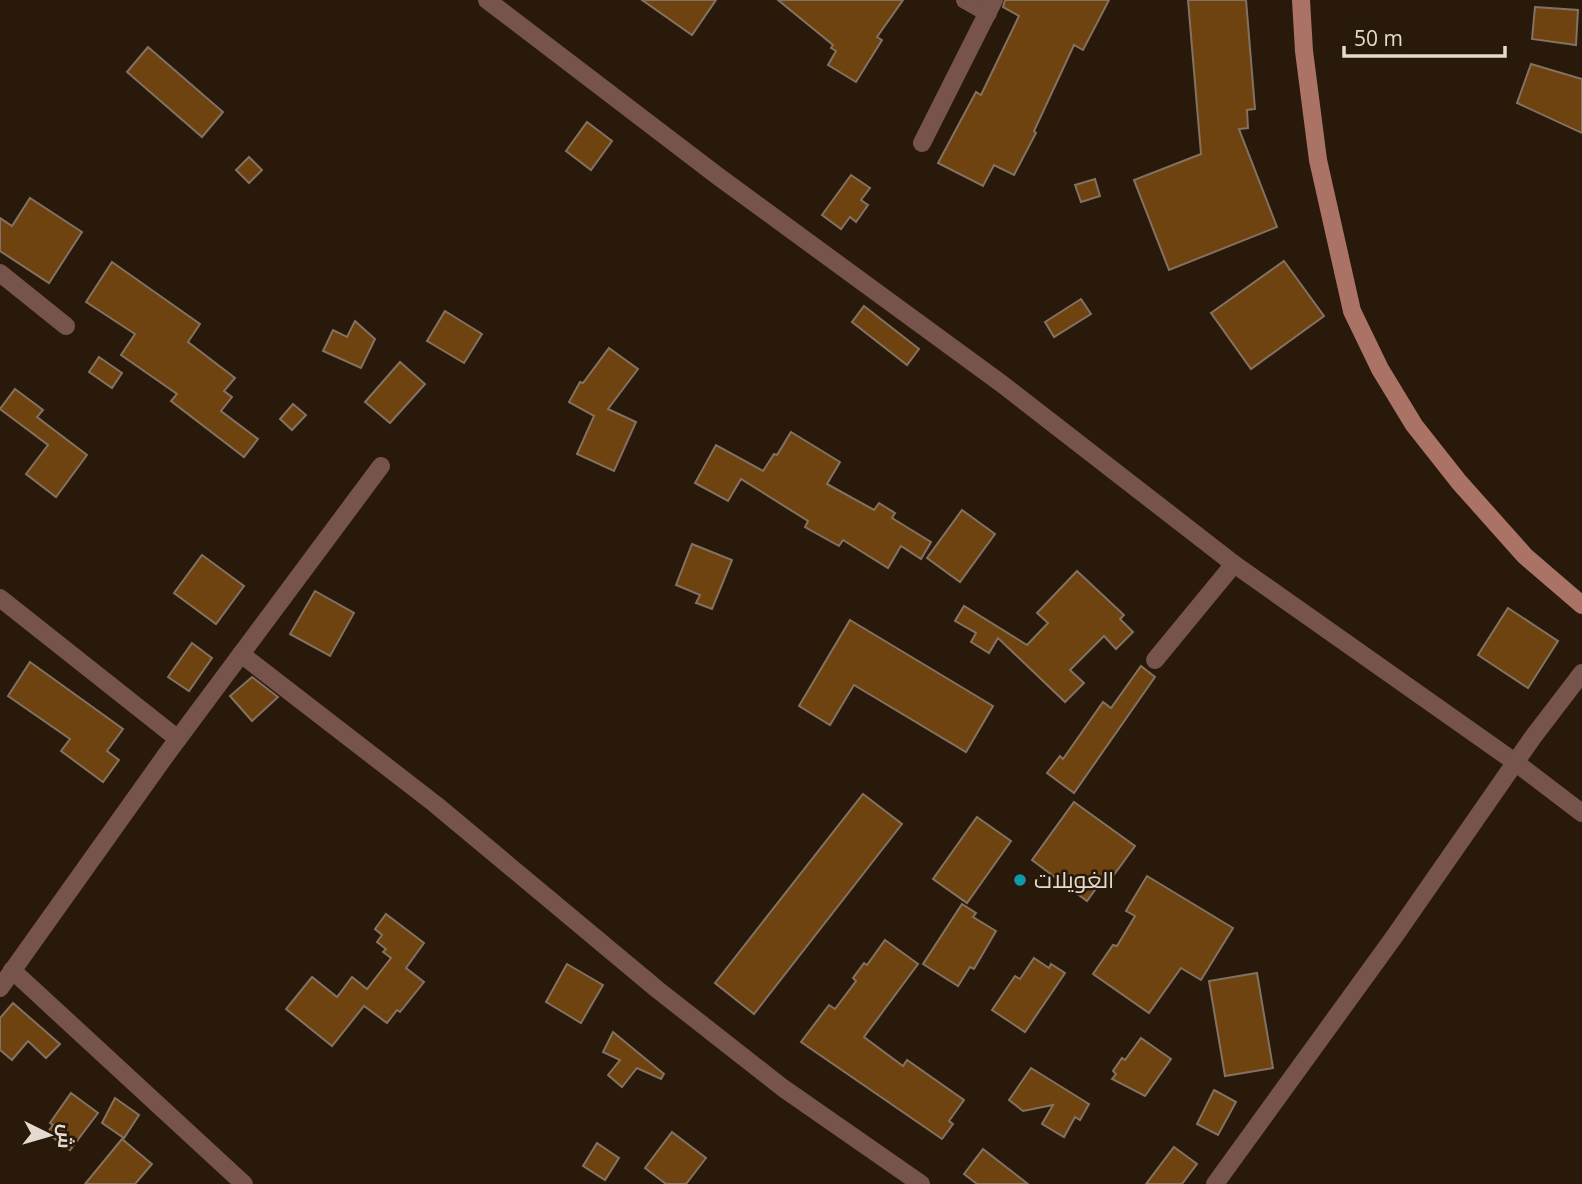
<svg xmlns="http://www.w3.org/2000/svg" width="1582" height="1184" font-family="'Open Sans',Cairo,sans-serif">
<rect width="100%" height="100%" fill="#28190b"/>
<g fill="#6e4310" stroke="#837161" stroke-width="2">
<path d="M642 0H716L692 35Z"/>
<path d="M778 0H903L877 37 882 40 856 82 828 65 836 51 831 48 833 45Z"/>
<path d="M1005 0H1109L1083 50 1074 45 1034 131 1036 133 1014 175 994 165 983 186 938 163 976 92 981 95 1019 16 1003 7Z"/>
<path d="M1188 0H1246L1255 109 1247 110 1248 128 1239 129 1277 227 1169 270 1134 180 1201 154Z"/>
<path d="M1535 7 1578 10 1576 45 1532 39Z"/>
<path d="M148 47 223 112 202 137 127 72Z"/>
<path d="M1531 64 1582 79V133L1517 103Z"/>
<path d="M587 122 612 141 591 170 566 151Z"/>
<path d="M249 157 262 170 249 183 236 170Z"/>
<path d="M851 175 870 188 861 200 868 205 856 222 850 217 841 229 822 215Z"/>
<path d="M1095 179 1100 196 1081 202 1075 185Z"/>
<path d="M30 198 82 232 49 283 0 251V218L12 226Z"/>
<path d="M1284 261 1324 316 1251 369 1211 313Z"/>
<path d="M112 262 200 324 188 342 235 378 224 391 232 397 221 411 258 439 244 457 171 401 177 394 121 355 135 334 86 302Z"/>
<path d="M1081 299 1091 314 1054 337 1045 322Z"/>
<path d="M864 306 919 349 907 365 852 322Z"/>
<path d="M445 311 482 334 464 363 427 341Z"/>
<path d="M355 321 375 339 361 368 323 351 333 330 347 337Z"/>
<path d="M609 348 638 369 608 409 636 422 614 471 577 454 594 416 569 402 580 382 583 383Z"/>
<path d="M99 357 122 373 112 388 89 372Z"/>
<path d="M400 362 425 384 390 423 365 402Z"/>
<path d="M15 389 43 410 37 417 87 455 56 497 26 474 48 445 0 409Z"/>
<path d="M293 404 306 415 292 430 280 419Z"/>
<path d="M791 432 840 462 827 484 874 510 879 503 895 513 892 518 931 542 921 559 901 546 888 568 843 540 839 546 805 527 808 521 741 479 728 501 695 483 716 445 763 471 774 454 777 455Z"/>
<path d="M962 510 995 534 960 582 927 558Z"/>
<path d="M692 544 732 560 712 609 696 603 700 595 676 585Z"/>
<path d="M202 555 244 586 216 624 174 593Z"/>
<path d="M1077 571 1124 615 1120 619 1133 632 1116 649 1104 636 1070 670 1084 683 1065 702 998 638 989 653 971 642 976 633 955 621 964 606 1027 645 1048 623 1037 613Z"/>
<path d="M315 591 354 613 330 656 290 634Z"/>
<path d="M1508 608 1558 641 1528 688 1478 655Z"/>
<path d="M850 620 993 706 966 752 854 685 830 725 799 706Z"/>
<path d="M192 643 212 658 189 691 168 677Z"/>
<path d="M30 662 123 729 107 751 119 760 103 782 61 751 70 739 8 696Z"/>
<path d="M1141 666 1155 677 1074 793 1047 773 1060 756 1063 759 1103 702 1111 708Z"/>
<path d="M252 677 278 697 252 721 230 696Z"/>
<path d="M863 794 902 824 754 1014 715 983Z"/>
<path d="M1074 802 1135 846 1105 887 1100 883 1087 901 1032 860Z"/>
<path d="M977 817 1011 841 967 903 933 879Z"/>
<path d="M1147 876 1233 928 1201 980 1181 968 1149 1013 1093 974 1113 945 1117 946 1135 916 1126 911Z"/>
<path d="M962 904 976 913 973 917 996 931 974 969 970 967 958 986 923 964Z"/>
<path d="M386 914 424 943 406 968 424 982 400 1012 397 1010 387 1023 364 1006 332 1046 286 1009 312 977 337 997 352 977 367 989 391 958 383 952 386 949 377 942 382 935 375 929Z"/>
<path d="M885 940 918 964 864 1037 903 1066 907 1060 964 1100 949 1121 953 1124 942 1139 801 1042 829 1005 835 1009 856 981 853 978 864 963 867 965Z"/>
<path d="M1034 958 1049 968 1051 964 1065 973 1025 1032 992 1010 1015 976 1020 979Z"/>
<path d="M567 964 603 985 581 1023 546 1002Z"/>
<path d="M1257 973 1273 1068 1225 1076 1209 981Z"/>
<path d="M13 1003 60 1044 46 1058 28 1041 12 1060 0 1050V1018Z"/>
<path d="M613 1032 664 1074 661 1079 637 1068 622 1087 608 1075 620 1060 603 1052Z"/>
<path d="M1141 1038 1171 1059 1145 1096 1112 1079 1116 1074 1113 1071 1122 1058 1125 1060Z"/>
<path d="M1031 1068 1089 1104 1080 1120 1075 1117 1064 1137 1042 1124 1053 1105 1023 1111 1009 1100Z"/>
<path d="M1214 1090 1236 1102 1218 1135 1197 1124Z"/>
<path d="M71 1093 98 1113 70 1150 47 1133 53 1125 50 1123Z"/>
<path d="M115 1098 139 1115 124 1138 102 1123Z"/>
<path d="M672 1132 706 1158 686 1184H666L645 1168Z"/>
<path d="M122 1139 152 1164 135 1184H85Z"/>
<path d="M597 1143 619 1158 605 1180 583 1166Z"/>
<path d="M1174 1147 1197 1164 1182 1184H1146Z"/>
<path d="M983 1149 1028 1184H977L964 1174Z"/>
</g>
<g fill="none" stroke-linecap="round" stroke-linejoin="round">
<g stroke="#76544c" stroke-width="18">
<path d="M487 0 719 177 1002 384 1234 564 1515 762 1582 813"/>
<path d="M965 0 988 13"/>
<path d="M922 143 994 0"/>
<path d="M0 273 66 326"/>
<path d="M0 598 178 739"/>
<path d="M241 654 435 804 658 990 783 1088 921 1184"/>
<path d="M1155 660 1234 564"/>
<path d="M12 970 244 1184"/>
<path d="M0 988 166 755 381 466"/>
<path d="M1215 1184 1394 937 1533 737 1582 673"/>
</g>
<path stroke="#aa7366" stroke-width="18" d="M1301 0 1304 51 1318 160 1352 311 1380 369 1414 425 1459 482 1525 556 1582 605"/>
</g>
<circle fill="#0f9aa8" stroke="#28190b" stroke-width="2.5" cx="1020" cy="880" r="7"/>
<g text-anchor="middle" stroke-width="5" stroke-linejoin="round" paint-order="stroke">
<g font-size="23" fill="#e4dad0" stroke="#28190b" text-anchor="start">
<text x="1034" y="888">الغويلات</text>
</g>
</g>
<g transform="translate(49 1135) rotate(95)" stroke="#28190b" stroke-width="5" paint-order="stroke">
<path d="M0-5L12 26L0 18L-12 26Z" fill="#e4dad0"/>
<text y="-10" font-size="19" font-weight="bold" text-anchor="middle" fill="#e4dad0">ش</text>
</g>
<path d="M1344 46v10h161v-10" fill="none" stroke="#e4dad0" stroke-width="3.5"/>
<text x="1354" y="46" font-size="21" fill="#e4dad0" stroke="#28190b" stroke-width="5" paint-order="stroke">50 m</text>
</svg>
